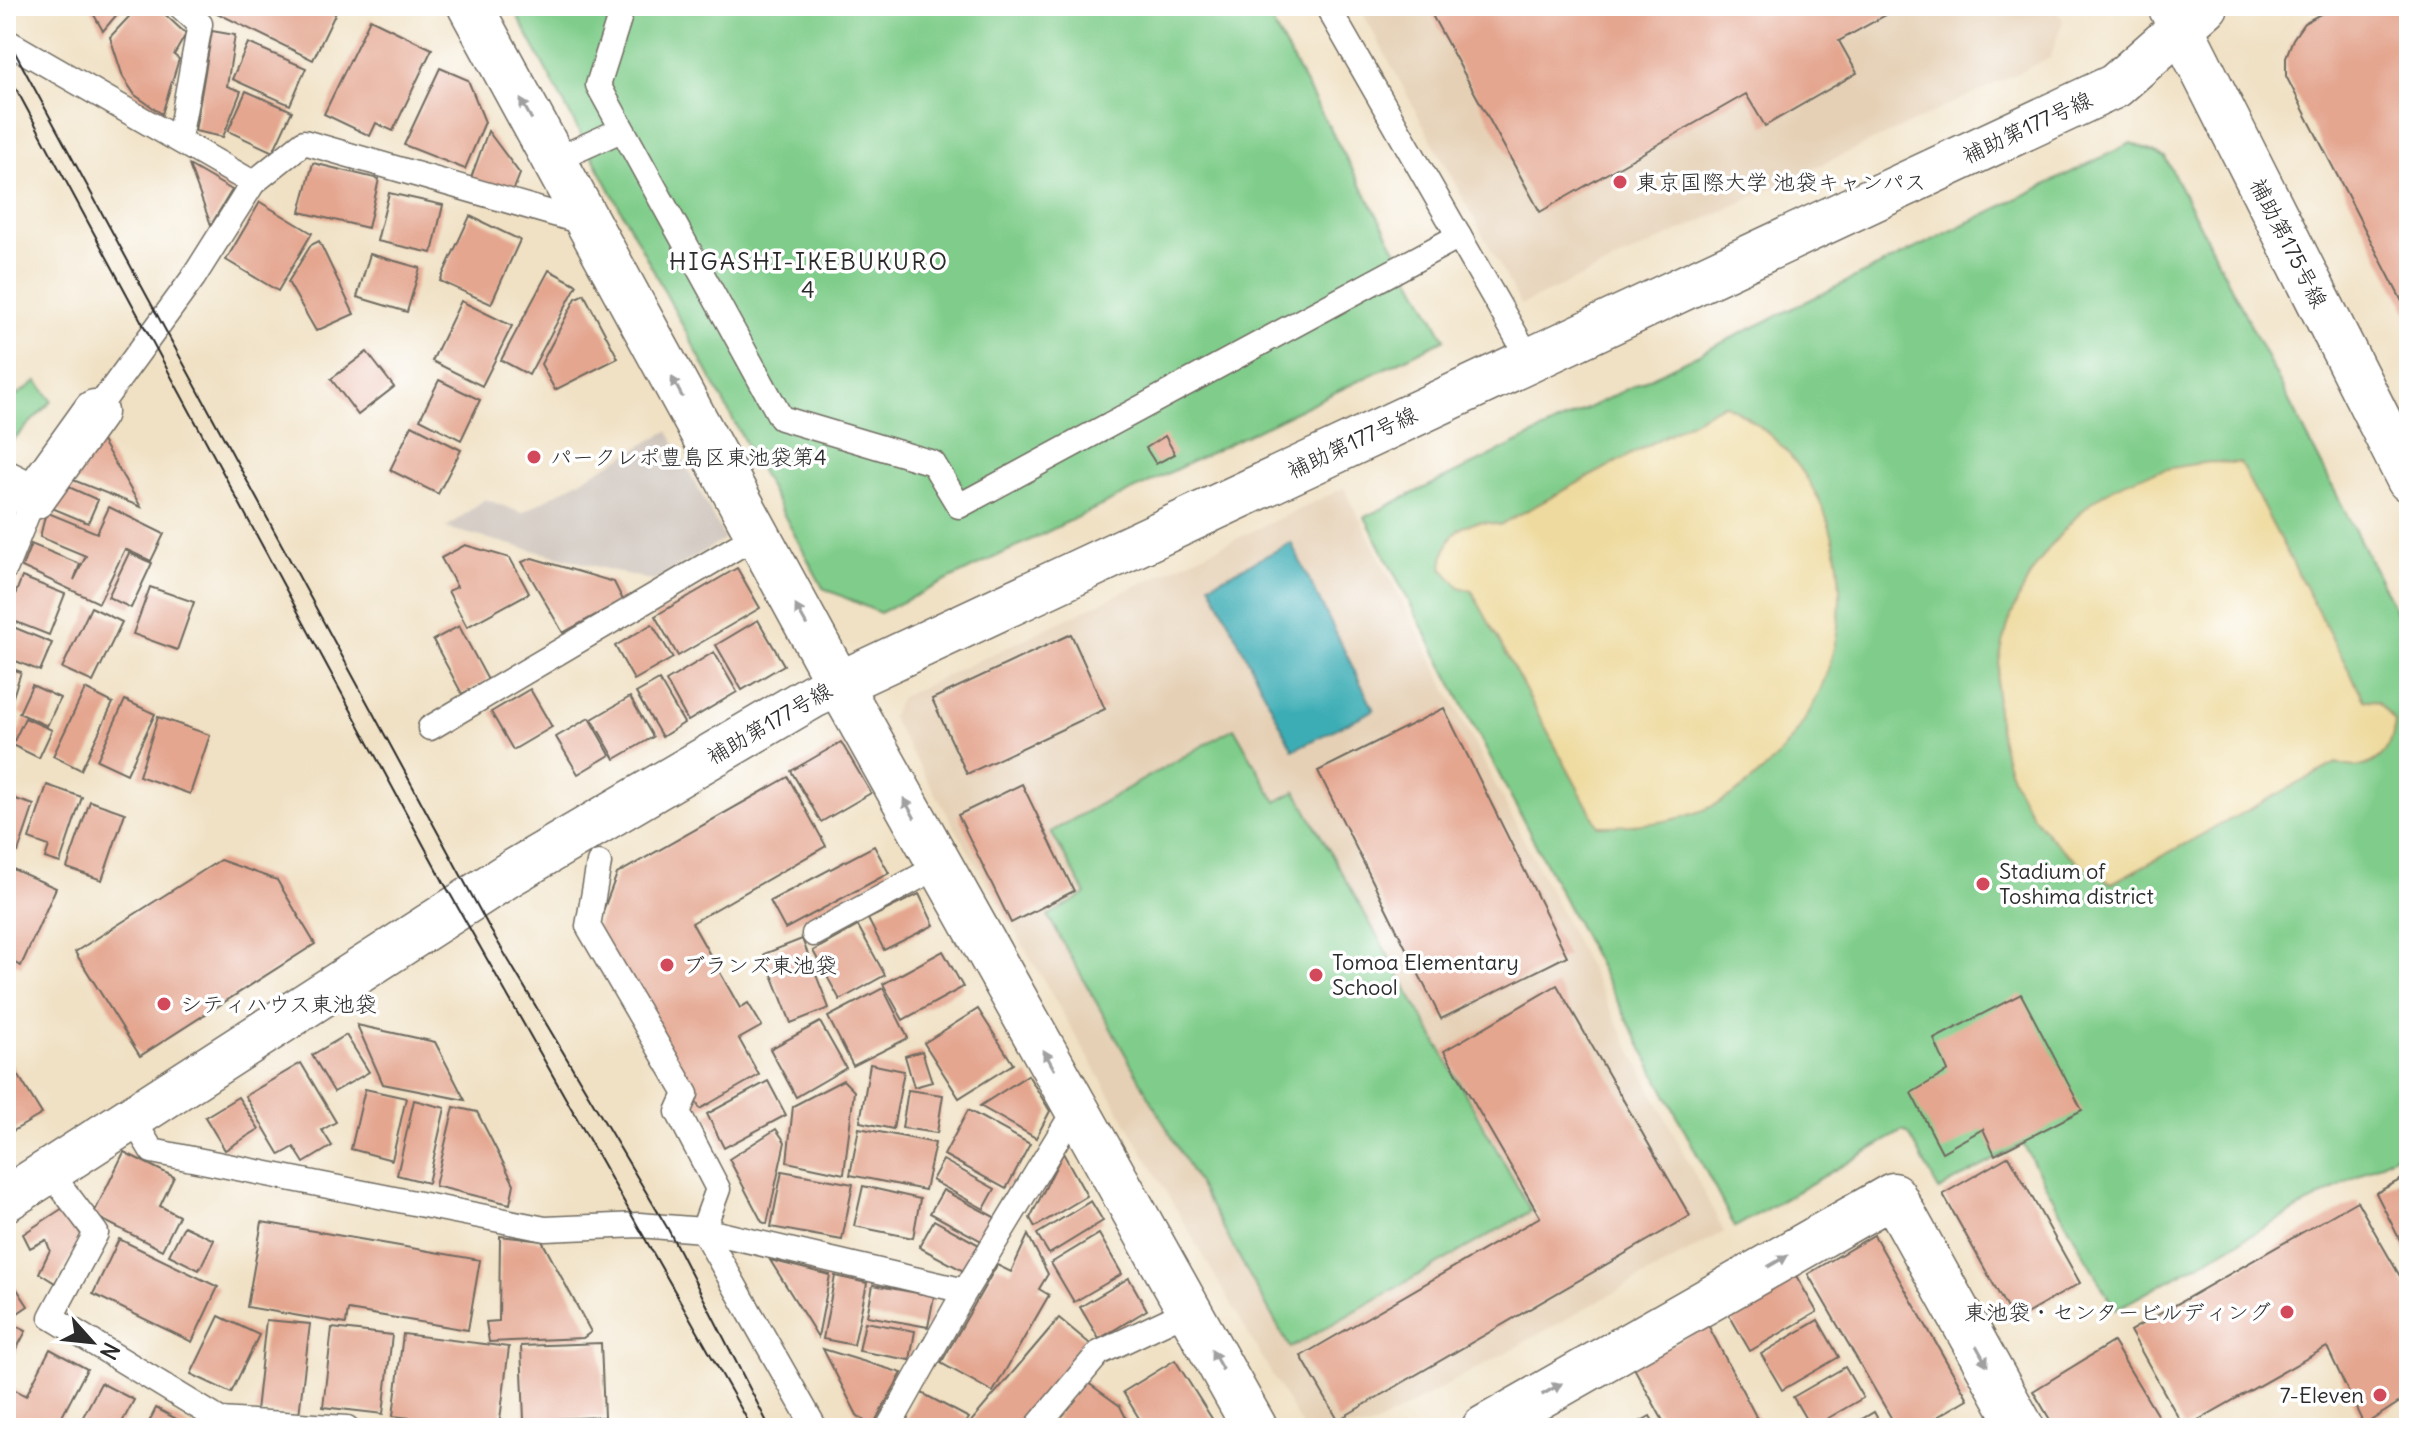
<svg xmlns="http://www.w3.org/2000/svg" width="2415" height="1434" font-family="Delius,'Klee One',sans-serif">
<rect width="100%" height="100%" fill="#fff"/>
<filter id="ink" filterUnits="userSpaceOnUse"><feTurbulence type="fractalNoise" baseFrequency=".0125" numOctaves="2"/><feDisplacementMap in="SourceGraphic" scale="16" xChannelSelector="R" yChannelSelector="G"/><feConvolveMatrix kernelMatrix="1 2 1 2 8 2 1 2 1" color-interpolation-filters="sRGB"/></filter>
<filter id="wash" filterUnits="userSpaceOnUse"><feTurbulence type="fractalNoise" baseFrequency=".006" numOctaves="4" result="noise"/><feDisplacementMap in="SourceGraphic" scale="32" xChannelSelector="R" yChannelSelector="G"/><feGaussianBlur stdDeviation="1.8" result="paint"/><feColorMatrix in="noise" values="0 0 0 0 0 0 0 0 0 0 0 0 0 0 0 0 0 1.4 0 .05"/><feComposite in="paint" operator="in"/></filter>
<g filter="url(#wash)">
<rect width="100%" height="100%" fill="#f0e1c4"/>
<g fill="#e5d0b5">
<path d="M1359 6H2055L2063 20 2050 58 1521 305Z"/>
<path d="M1344 488 1724 1232 1369 1428H1303L891 717 901 697Z"/>
</g>
<path fill="#ccc2b9" d="M668 431 725 539 654 581 446 528 485 499 522 513Z"/>
<g fill="#80cd8b" stroke="#567c5b" stroke-width="2">
<path d="M512 6H1263L1445 339 880 613 823 588Z"/>
<path d="M2131 143 2165 157 2409 637V1148L2115 1310 2023 1144 1939 1190 1909 1134 1903 1131 1735 1227 1365 517Z"/>
<path d="M37 381 52 401 6 447V403Z"/>
<path d="M1234 728 1276 802 1296 791 1531 1211 1290 1348 1048 916 1086 894 1051 832Z"/>
</g>
<g fill="#eeda9e" stroke="#8c8264" stroke-width="2">
<path d="M1724 404C1879 483 1874 696 1737 792 1696 821 1647 826 1598 826L1472 591 1459 587 1442 568C1445 533 1465 515 1500 525Z"/>
<path d="M2211 462 2240 463 2364 699 2378 702 2395 721C2392 756 2370 775 2336 763L2112 883C1976 814 1963 647 2058 537 2071 522 2085 506 2102 495 2135 474 2173 466 2211 462Z"/>
</g>
<path fill="#3cadb5" stroke="#346c70" stroke-width="2" d="M1291 543 1374 710 1293 750 1210 584Z"/>
<g id="blocks">
<g fill="#e4a68f">
<path d="M89 6H124L103 31Z"/>
<path d="M139 6H156L186 34 174 55 179 59 162 114 135 95 123 77 110 37Z"/>
<path d="M224 6H339L313 60 217 13Z"/>
<path d="M1427 6H1902L1839 41 1857 73 1765 126 1746 94 1540 212Z"/>
<path d="M2335 6H2409V315L2286 76V57L2293 39 2304 23Z"/>
<path d="M370 19 432 49 393 131 376 123 370 136 324 114Z"/>
<path d="M212 31 235 35 227 86 241 91 223 137 195 131Z"/>
<path d="M248 43 306 68 290 105 232 79Z"/>
<path d="M440 68 468 80 485 122 465 169 404 145Z"/>
<path d="M246 91 292 111 273 152 228 131Z"/>
<path d="M488 131 520 174 512 194 471 178Z"/>
<path d="M313 163 379 179 368 228 300 212Z"/>
<path d="M189 165 232 190 211 225Z"/>
<path d="M389 193 443 205 432 253 377 241Z"/>
<path d="M260 202 312 233 278 291 226 260Z"/>
<path d="M470 216 520 240 491 304 440 281Z"/>
<path d="M319 241 354 314 316 331 288 282 311 245Z"/>
<path d="M370 254 420 268 407 312 357 297Z"/>
<path d="M549 270 577 285 529 375 501 360Z"/>
<path d="M584 294 618 358 555 390 541 364 576 298Z"/>
<path d="M461 301 512 326 482 386 432 361Z"/>
<path d="M367 352 394 387 358 415 331 379Z"/>
<path d="M439 380 480 400 461 440 420 419Z"/>
<path d="M412 425 461 450 438 494 390 470Z"/>
<path d="M96 431 141 507 68 478Z"/>
<path d="M1165 436 1175 454 1156 464 1146 448Z"/>
<path d="M62 484 98 500 88 523 52 508Z"/>
<path d="M109 507 164 534 151 561 125 549 99 603 22 567 31 544 80 564 74 580 86 556 40 537 46 512 97 533Z"/>
<path d="M465 545 510 558 529 593 467 627 448 591 457 587 441 558Z"/>
<path d="M129 553 152 563 131 608 108 597Z"/>
<path d="M532 558 614 582 623 600 563 633 522 562Z"/>
<path d="M737 568 760 608 678 656 655 616Z"/>
<path d="M22 577 65 594 49 635 6 618Z"/>
<path d="M150 587 194 602 177 650 133 634Z"/>
<path d="M91 607 122 622 93 682 62 668Z"/>
<path d="M758 620 784 665 742 690 716 645Z"/>
<path d="M6 624 52 643 40 671 6 657Z"/>
<path d="M652 624 673 658 634 680 615 646Z"/>
<path d="M459 626 488 680 462 694 433 640Z"/>
<path d="M1071 634 1105 709 967 774 932 699Z"/>
<path d="M714 652 737 692 688 721 666 681Z"/>
<path d="M6 667 21 672 7 715H6Z"/>
<path d="M659 680 684 723 662 737 636 693Z"/>
<path d="M32 685 60 698 47 726 19 713Z"/>
<path d="M85 689 113 703 81 770 53 756Z"/>
<path d="M530 689 552 727 513 750 491 712Z"/>
<path d="M630 697 653 737 615 759 592 719Z"/>
<path d="M125 700 155 714 127 774 97 760Z"/>
<path d="M1444 708 1567 956 1441 1019 1318 771Z"/>
<path d="M158 717 210 735 190 794 139 776Z"/>
<path d="M25 718 52 730 39 758 12 745Z"/>
<path d="M589 718 610 755 578 774 556 737Z"/>
<path d="M841 742 871 793 821 822 791 771Z"/>
<path d="M788 777 826 846 692 923 740 1008 748 1003 762 1026 739 1039 759 1075 700 1109 597 927 617 874Z"/>
<path d="M1022 784 1074 891 1011 923 958 815Z"/>
<path d="M47 785 82 797 60 863 45 858 49 846 29 839Z"/>
<path d="M6 796 34 805 18 852 6 848Z"/>
<path d="M90 801 125 813 102 880 67 868Z"/>
<path d="M874 846 889 873 785 929 770 901Z"/>
<path d="M220 860 277 880 315 944 140 1056 75 952Z"/>
<path d="M6 866 56 888 21 966 6 959Z"/>
<path d="M919 894 934 925 884 950 868 919Z"/>
<path d="M858 926 885 975 840 1000 813 951Z"/>
<path d="M802 939 829 1008 791 1023 764 954Z"/>
<path d="M943 951 963 987 903 1020 883 984Z"/>
<path d="M1557 985 1690 1216 1338 1420 1301 1356 1540 1217 1444 1051Z"/>
<path d="M883 988 908 1038 853 1066 828 1017Z"/>
<path d="M2021 994 2082 1110 1995 1155 1983 1129 1942 1152 1911 1093 1948 1071 1934 1039Z"/>
<path d="M978 1009 1013 1064 959 1098 924 1043Z"/>
<path d="M820 1022 846 1068 796 1097 770 1049Z"/>
<path d="M357 1025 435 1042 465 1100 383 1084Z"/>
<path d="M346 1035 369 1072 334 1092 312 1055Z"/>
<path d="M922 1051 932 1082 914 1087 905 1056Z"/>
<path d="M6 1055 42 1114 8 1134 6 1131Z"/>
<path d="M301 1063 336 1122 322 1130 332 1146 304 1163 294 1147 280 1155 245 1096Z"/>
<path d="M870 1064 904 1071 893 1129 860 1122Z"/>
<path d="M1028 1075 1050 1111 1036 1138 980 1106Z"/>
<path d="M843 1080 854 1091 844 1174 787 1162 793 1106Z"/>
<path d="M768 1081 786 1115 724 1148 707 1114Z"/>
<path d="M365 1089 406 1098 392 1160 351 1149Z"/>
<path d="M908 1090 943 1095 937 1133 902 1128Z"/>
<path d="M238 1097 259 1129 225 1150 205 1117Z"/>
<path d="M414 1100 445 1108 428 1183 397 1175Z"/>
<path d="M454 1107 477 1112 514 1184 510 1204 435 1186Z"/>
<path d="M968 1110 1030 1144 1006 1189 944 1155Z"/>
<path d="M859 1128 935 1143 925 1190 850 1175Z"/>
<path d="M776 1129 785 1142 767 1224 762 1222 729 1159Z"/>
<path d="M124 1152 174 1177 160 1206 179 1216 162 1250 93 1215Z"/>
<path d="M1063 1153 1087 1196 1035 1227 1030 1218Z"/>
<path d="M2009 1156 2080 1283 2014 1321 1943 1194Z"/>
<path d="M943 1160 995 1189 984 1209 932 1180Z"/>
<path d="M782 1171 853 1184 842 1240 771 1227Z"/>
<path d="M2409 1175V1258L2376 1193Z"/>
<path d="M863 1186 920 1199 913 1238 854 1226Z"/>
<path d="M943 1190 998 1219 985 1243 930 1213Z"/>
<path d="M1091 1201 1103 1221 1049 1254 1037 1234Z"/>
<path d="M2357 1201 2409 1292V1396L2364 1425 2327 1347 2184 1428 2130 1331Z"/>
<path d="M63 1208 82 1236 55 1283 39 1273 50 1250 46 1240 30 1248 23 1234Z"/>
<path d="M934 1220 981 1246 967 1273 919 1247Z"/>
<path d="M262 1222 480 1260 468 1330 348 1310 346 1324 247 1307Z"/>
<path d="M184 1226 214 1240 199 1270 169 1255Z"/>
<path d="M1099 1234 1122 1274 1074 1302 1051 1263Z"/>
<path d="M1028 1235 1048 1274 1039 1289 1049 1295 993 1392 941 1363 997 1265 1011 1272Z"/>
<path d="M1874 1235 1968 1399 1918 1428H1897L1808 1274Z"/>
<path d="M500 1236 542 1241 591 1332 583 1338 489 1342 486 1322 499 1321Z"/>
<path d="M119 1239 218 1287 192 1342 93 1294Z"/>
<path d="M770 1260 830 1275 818 1337Z"/>
<path d="M6 1272 28 1306 6 1321Z"/>
<path d="M1795 1274 1817 1312 1750 1351 1728 1313Z"/>
<path d="M835 1276 867 1283 854 1345 823 1339Z"/>
<path d="M1129 1278 1147 1310 1099 1339 1080 1307Z"/>
<path d="M873 1285 934 1296 928 1327 867 1316Z"/>
<path d="M219 1316 259 1335 231 1393 191 1374Z"/>
<path d="M1059 1318 1095 1348 1027 1428H972L968 1425Z"/>
<path d="M266 1320 310 1324 299 1415 256 1411Z"/>
<path d="M1818 1320 1839 1357 1782 1390 1761 1354Z"/>
<path d="M865 1322 915 1331 910 1360 859 1351Z"/>
<path d="M14 1325 26 1331 6 1369V1329Z"/>
<path d="M1708 1325 1762 1428H1667L1633 1366Z"/>
<path d="M332 1328 392 1335 383 1414 323 1407Z"/>
<path d="M403 1334 509 1347 499 1428 393 1416Z"/>
<path d="M2113 1342 2165 1428H2055L2033 1391Z"/>
<path d="M601 1343 604 1417 524 1420 521 1346Z"/>
<path d="M50 1349 87 1369 56 1428H6V1385L26 1396Z"/>
<path d="M823 1349 902 1373 872 1427 857 1415Z"/>
<path d="M1175 1360 1216 1425 1214 1428H1145L1123 1392Z"/>
<path d="M1845 1367 1863 1398 1811 1428 1793 1397Z"/>
<path d="M1084 1380 1120 1406 1131 1428H1068L1055 1418Z"/>
<path d="M101 1383 134 1400 119 1428H77Z"/>
<path d="M920 1392 969 1418 963 1428 903 1426Z"/>
<path d="M156 1408 193 1428H146Z"/>
<path d="M1874 1412 1883 1428H1847Z"/>
<path d="M1650 1416 1657 1428H1629Z"/>
</g>
</g>
</g>
<g filter="url(#ink)">
<use href="#blocks" fill-opacity="0" stroke="#706b61" stroke-width="2"/>
<g fill="none" stroke-linecap="round" stroke-linejoin="round">
<defs>
<g id="service">
<path d="M623 6 598 85 781 418 933 463 959 506 1459 236"/>
<path d="M1327 6 1530 360"/>
<path d="M6 41 253 183"/>
<path d="M179 139 200 24 180 6"/>
<path d="M555 160 621 130"/>
<path d="M95 412 193 278 253 183 304 142 589 224"/>
<path d="M6 567 34 497"/>
<path d="M430 728 757 535"/>
<path d="M599 863 588 926 686 1094 678 1112 718 1189 703 1230 815 1428"/>
<path d="M814 934 941 865"/>
<path d="M132 1118 152 1151 545 1229 639 1225 703 1230 965 1291"/>
<path d="M49 1171 96 1233 51 1317 220 1420 347 1428"/>
<path d="M888 1428 965 1291 1076 1108"/>
<path d="M1036 1428 1099 1353 1190 1310"/>
</g>
<g id="minor">
<path d="M470 6 839 684 1255 1428"/>
<path d="M6 483 34 497 95 412"/>
<path d="M1484 1428 1893 1195 2022 1428"/>
</g>
<g id="tertiary">
<path d="M2170 6 2409 480"/>
<path d="M6 1199 508 875 813 696 2115 86 2206 6"/>
</g>
</defs>
<use href="#service" stroke="#706b61" stroke-width="27"/>
<use href="#minor" stroke="#706b61" stroke-width="47"/>
<use href="#tertiary" stroke="#706b61" stroke-width="47"/>
<use href="#service" stroke="#fff" stroke-width="24"/>
<use href="#minor" stroke="#fff" stroke-width="44"/>
<use href="#tertiary" stroke="#fff" stroke-width="44"/>
<g stroke="#2b2b2b" stroke-width="2">
<path d="M6 36 490 929 668 1229 770 1428"/>
<path d="M6 70 444 883 752 1428"/>
</g>
</g>
<defs><path id="oneway-solid" d="M-6-.8H1V-3.2L6.5 0L1 3.2V.8H-6Z" transform="scale(2)"/></defs>
<g fill="#a0a0a0">
<use href="#oneway-solid" transform="translate(526 109) rotate(-119)"/>
<use href="#oneway-solid" transform="translate(677 387) rotate(-118)"/>
<use href="#oneway-solid" transform="translate(801 615) rotate(-119)"/>
<use href="#oneway-solid" transform="translate(909 808) rotate(-119)"/>
<use href="#oneway-solid" transform="translate(1049 1060) rotate(-119)"/>
<use href="#oneway-solid" transform="translate(1778 1261) rotate(-30)"/>
<use href="#oneway-solid" transform="translate(1982 1356) rotate(61)"/>
<use href="#oneway-solid" transform="translate(1217 1360) rotate(-119)"/>
<use href="#oneway-solid" transform="translate(1552 1389) rotate(-30)"/>
</g>
</g>
<g fill="#d1495b" stroke="#fff" stroke-width="3">
<circle cx="1620" cy="182" r="8"/>
<circle cx="534" cy="457" r="8"/>
<circle cx="1983" cy="884" r="8"/>
<circle cx="667" cy="965" r="8"/>
<circle cx="1316" cy="975" r="8"/>
<circle cx="164" cy="1004" r="8"/>
<circle cx="2287" cy="1312" r="8"/>
<circle cx="2380" cy="1395" r="8"/>
</g>
<g text-anchor="middle" stroke-width="7" stroke-linejoin="round" paint-order="stroke">
<g font-size="22" fill="#2b2b2b" stroke="#fff">
<text transform="translate(2027 127) rotate(-25)" y="8">補助第177号線</text>
<text transform="translate(2289 243) rotate(63)" y="8">補助第175号線</text>
<text transform="translate(1352 442) rotate(-25)" y="8">補助第177号線</text>
<text transform="translate(769 723) rotate(-30)" y="8">補助第177号線</text>
</g>
<g font-size="22" fill="#2b2b2b" stroke="#fff" text-anchor="start">
<text x="1636" y="190">東京国際大学 池袋キャンパス</text>
<text x="550" y="465">パークレポ豊島区東池袋第4</text>
<text x="1999" y="879">Stadium of<tspan x="1999" dy="25">Toshima district</tspan></text>
<text x="1332" y="970">Tomoa Elementary<tspan x="1332" dy="25">School</tspan></text>
<text x="683" y="973">ブランズ東池袋</text>
<text x="180" y="1012">シティハウス東池袋</text>
<text x="2271" y="1320" text-anchor="end">東池袋・センタービルディング</text>
<text x="2364" y="1403" text-anchor="end">7-Eleven</text>
</g>
<g font-size="24" letter-spacing="2" fill="#2b2b2b" stroke="#fff">
<text x="809" y="270">HIGASHI-IKEBUKURO<tspan x="809" dy="28">4</tspan></text>
</g>
</g>
<rect width="2415" height="1434" fill="none" stroke="#fff" stroke-width="32"/>
<g transform="translate(92 1342) rotate(117)" stroke="#ffffff" stroke-width="6" paint-order="stroke">
<path d="M0-6L14 30L0 20L-14 30Z" fill="#2b2b2b"/>
<text y="-12" font-size="22" font-weight="bold" text-anchor="middle" fill="#2b2b2b">N</text>
</g>
</svg>
